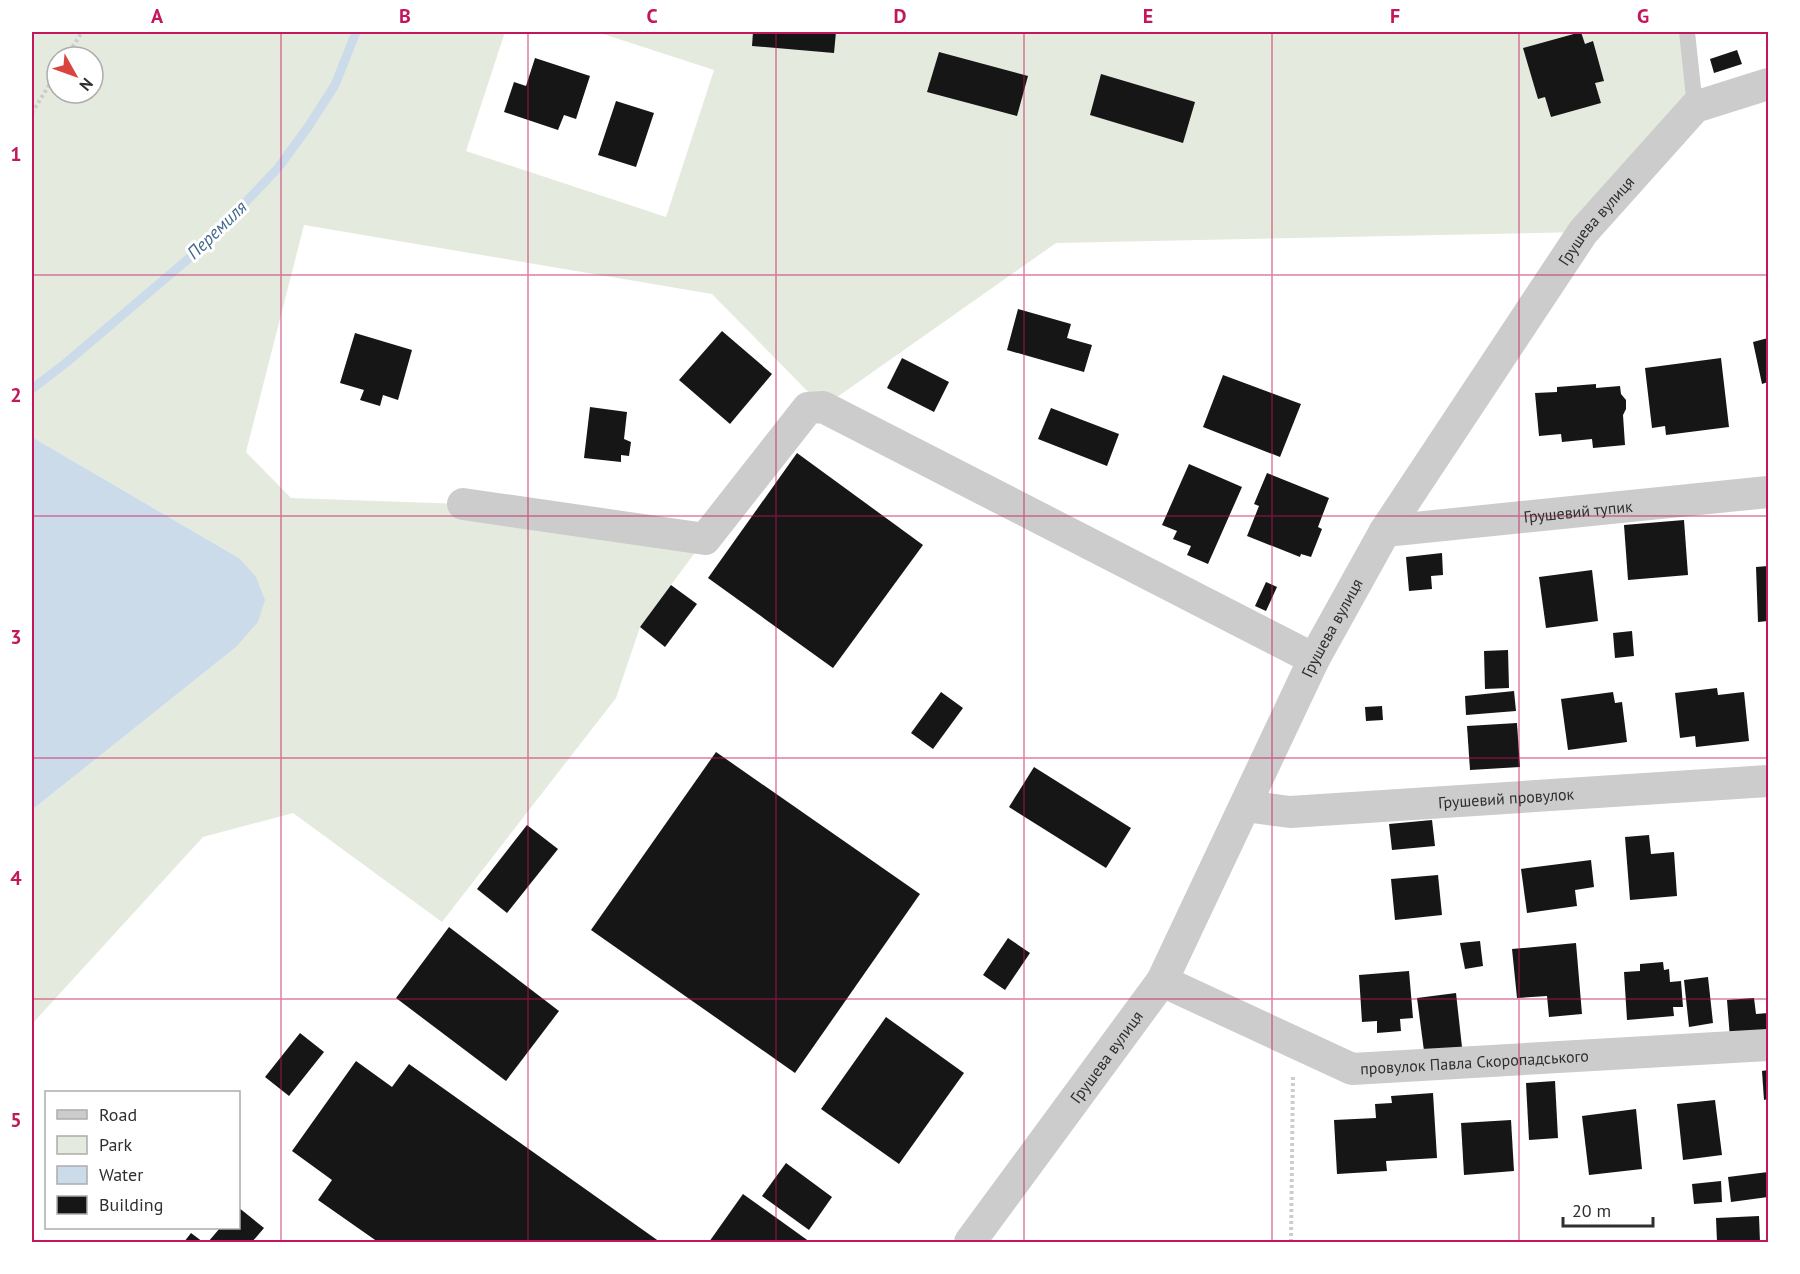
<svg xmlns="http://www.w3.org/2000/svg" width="1800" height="1274" font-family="'PT Sans',sans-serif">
<rect width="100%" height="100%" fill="#fff"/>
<path fill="#e4ebde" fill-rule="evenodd" d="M32 32H505L466 151 666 217 714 70 597 32H1687L1695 107 1583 232 1056 243 823 407 712 294 304 225 246 452 291 498 463 504 705 539 640 627 616 698 442 922 293 813 203 837 32 1024V810L235 648 239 558 32 437ZM57 57H93V93H57Z"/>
<path fill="#ccdbea" d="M32 437 239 558 256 577 265 600 258 622 235 648 32 810Z"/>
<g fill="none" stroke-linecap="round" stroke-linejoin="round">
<path stroke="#ccdbea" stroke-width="9" d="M32 389 67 362 207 243 278 168 308 127 335 85 356 32"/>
</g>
<g fill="#161616">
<path d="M753 32H836L834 53 752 46Z"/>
<path d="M1581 32 1585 44 1593 41 1604 81 1595 83 1601 103 1551 117 1545 97 1538 99 1523 48Z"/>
<path d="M1737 50 1742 64 1714 73 1710 59Z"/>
<path d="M939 52 1028 76 1017 116 927 92Z"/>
<path d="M535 58 590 76 576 119 564 115 558 130 504 112 514 82 526 86Z"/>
<path d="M1101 74 1195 102 1183 143 1090 115Z"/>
<path d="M616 101 654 113 636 167 598 155Z"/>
<path d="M1018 309 1071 324 1067 338 1092 345 1084 372 1007 350Z"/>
<path d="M722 331 772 374 730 424 679 380Z"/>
<path d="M355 333 412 350 398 400 383 395 380 406 360 400 364 390 340 383Z"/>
<path d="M1768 338V382L1762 384 1753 342Z"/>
<path d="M902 358 949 382 934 412 887 388Z"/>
<path d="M1721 358 1729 427 1666 435 1665 426 1652 428 1645 368Z"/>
<path d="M1223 375 1301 404 1280 457 1203 427Z"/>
<path d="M1596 384V388L1620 386 1621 394 1626 400V409L1623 415 1625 445 1593 448 1592 439 1562 442 1561 434 1539 436 1535 393 1557 392V387Z"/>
<path d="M590 407 627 412 624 439 631 442 629 456 621 455V462L584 458Z"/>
<path d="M1051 408 1119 434 1107 466 1038 439Z"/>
<path d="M797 453 923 545 833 668 708 578Z"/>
<path d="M1189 464 1242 487 1208 564 1187 555 1191 546 1173 539 1177 531 1162 525Z"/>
<path d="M1267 473 1329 498 1318 527 1322 529 1311 557 1301 554 1300 557 1247 536 1259 506 1254 504Z"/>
<path d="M1684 520 1688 575 1628 580 1624 525Z"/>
<path d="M1442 553 1443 575 1431 576 1432 589 1409 591 1406 557Z"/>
<path d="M1768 566V621L1758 622 1756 567Z"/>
<path d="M1592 570 1598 621 1546 628 1539 577Z"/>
<path d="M1266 582 1277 587 1266 611 1255 606Z"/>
<path d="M671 585 697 604 665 647 640 627Z"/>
<path d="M1632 631 1634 656 1615 658 1613 633Z"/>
<path d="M1508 650 1509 688 1485 689 1484 651Z"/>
<path d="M1717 688 1718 695 1744 692 1749 741 1696 747 1695 736 1680 738 1675 693Z"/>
<path d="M1514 691 1516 711 1466 715 1465 696Z"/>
<path d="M941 692 963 708 933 749 911 733Z"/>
<path d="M1613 692 1615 703 1622 702 1627 742 1568 750 1561 699Z"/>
<path d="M1382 706 1383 720 1366 721 1365 707Z"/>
<path d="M1517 723 1520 767 1470 770 1467 726Z"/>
<path d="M716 752 920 894 795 1073 591 930Z"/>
<path d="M1034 767 1131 828 1106 868 1009 807Z"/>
<path d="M1432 820 1435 846 1392 850 1389 824Z"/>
<path d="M527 825 558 849 507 913 477 889Z"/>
<path d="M1649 835 1651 854 1674 852 1677 896 1630 900 1625 837Z"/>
<path d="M1591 860 1594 887 1575 890 1577 906 1527 913 1521 869Z"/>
<path d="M1438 875 1442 915 1395 920 1391 879Z"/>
<path d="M449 927 559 1011 506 1081 396 998Z"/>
<path d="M1008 938 1030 953 1005 990 983 975Z"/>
<path d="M1480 941 1483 966 1465 969 1460 943Z"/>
<path d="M1576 943 1582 1014 1549 1017 1547 996 1517 998 1512 949Z"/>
<path d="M1663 962 1664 970 1669 969 1670 982 1681 981 1683 1007H1673L1674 1016 1627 1020 1624 972 1640 971V964Z"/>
<path d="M1409 971 1413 1018 1400 1019 1401 1031 1377 1033V1021L1362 1022 1359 975Z"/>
<path d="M1708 977 1713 1023 1689 1027 1684 980Z"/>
<path d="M1456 993 1462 1047 1424 1051 1417 998Z"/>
<path d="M1754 998 1756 1014 1768 1013V1035L1730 1038 1727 1000Z"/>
<path d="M886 1017 964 1073 899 1164 821 1109Z"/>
<path d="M300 1033 324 1052 289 1096 265 1077Z"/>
<path d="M356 1061 392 1087 409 1064 660 1242H378L318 1200 332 1180 292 1151Z"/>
<path d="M1768 1070V1099L1764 1100 1762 1071Z"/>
<path d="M1555 1081 1558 1138 1529 1140 1526 1083Z"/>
<path d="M1433 1093 1437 1158 1386 1161 1387 1171 1337 1174 1334 1120 1376 1118 1375 1104 1392 1103 1391 1096Z"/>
<path d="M1715 1100 1722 1155 1683 1160 1677 1104Z"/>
<path d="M1636 1109 1642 1169 1589 1175 1582 1116Z"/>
<path d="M1511 1120 1514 1171 1464 1175 1461 1123Z"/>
<path d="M786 1163 832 1197 809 1230 762 1196Z"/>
<path d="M1768 1172V1197L1731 1202 1728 1177Z"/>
<path d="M1721 1181 1722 1202 1694 1204 1692 1184Z"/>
<path d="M743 1194 810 1242H709Z"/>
<path d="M238 1207 264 1228 252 1242H208L220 1228H238Z"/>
<path d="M1759 1216 1760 1242H1717L1716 1218Z"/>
<path d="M191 1233 203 1242H184Z"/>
</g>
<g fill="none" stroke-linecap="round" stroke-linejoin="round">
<g stroke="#ccc" stroke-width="4" stroke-dasharray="3 3" stroke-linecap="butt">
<path d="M66 57 82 32"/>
<path d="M32 113 57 72"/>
<path d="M1291 1242 1293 1075"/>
</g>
<path stroke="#ccc" stroke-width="16" d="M1687 32 1695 107"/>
<g stroke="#ccc" stroke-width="32">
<path d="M463 504 705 539 808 408 823 407 1314 659"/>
<path id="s1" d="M1385 531 1768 492"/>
<path id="s2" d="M1245 806 1290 812 1768 781"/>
<path id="s3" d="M1162 981 1352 1069 1768 1045"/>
<path id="s4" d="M970 1242 1162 981 1314 659 1385 531 1583 232 1695 107 1768 84"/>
</g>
</g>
<path fill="none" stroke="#c2185b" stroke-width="1.5" stroke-opacity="0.55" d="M281 32V1242M528 32V1242M776 32V1242M1024 32V1242M1272 32V1242M1519 32V1242M32 275H1768M32 516H1768M32 758H1768M32 999H1768"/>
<g text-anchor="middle" stroke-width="6" stroke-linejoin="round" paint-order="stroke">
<g font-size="16" fill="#2f2f2f" stroke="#fff">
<text dy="6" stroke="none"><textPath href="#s4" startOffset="1202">Грушева вулиця</textPath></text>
<text dy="6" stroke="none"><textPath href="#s1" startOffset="194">Грушевий тупик</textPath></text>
<text dy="6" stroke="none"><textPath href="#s4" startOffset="716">Грушева вулиця</textPath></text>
<text dy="6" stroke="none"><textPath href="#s2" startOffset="262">Грушевий провулок</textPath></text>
<text dy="6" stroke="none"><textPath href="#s4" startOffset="230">Грушева вулиця</textPath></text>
<text dy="6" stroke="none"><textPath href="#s3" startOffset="332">провулок Павла Скоропадського</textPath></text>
</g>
<g font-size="18" font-style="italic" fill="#43688c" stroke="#fff">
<text transform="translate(217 230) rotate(-44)" y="6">Перемиля</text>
</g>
</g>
<rect width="1800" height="1274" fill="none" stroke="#ffffff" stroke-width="66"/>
<rect x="45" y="1091" width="195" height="138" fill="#ffffff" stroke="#acacac" stroke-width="1.5"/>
<rect x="57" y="1110" width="30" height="9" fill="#cccccc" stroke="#acacac" stroke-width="1.5"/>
<text x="99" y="1121" font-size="18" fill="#2f2f2f">Road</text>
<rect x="57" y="1136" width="30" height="18" fill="#e4ebde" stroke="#acacac" stroke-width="1.5"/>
<text x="99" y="1151" font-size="18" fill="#2f2f2f">Park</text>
<rect x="57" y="1166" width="30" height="18" fill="#ccdbea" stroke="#acacac" stroke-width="1.5"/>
<text x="99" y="1181" font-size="18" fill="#2f2f2f">Water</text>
<rect x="57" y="1196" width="30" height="18" fill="#161616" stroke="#acacac" stroke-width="1.5"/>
<text x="99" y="1211" font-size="18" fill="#2f2f2f">Building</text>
<g transform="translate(75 75) rotate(130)"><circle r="28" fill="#ffffff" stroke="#acacac" stroke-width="1.5"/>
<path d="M0-4.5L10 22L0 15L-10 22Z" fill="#d9443f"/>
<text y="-9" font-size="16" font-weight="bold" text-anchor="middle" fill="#2f2f2f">N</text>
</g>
<path d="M1563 1217v9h90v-9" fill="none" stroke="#2f2f2f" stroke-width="3"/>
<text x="1572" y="1217" font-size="18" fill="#2f2f2f" stroke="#ffffff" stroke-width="4.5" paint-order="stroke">20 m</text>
<rect x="33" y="33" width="1734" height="1208" fill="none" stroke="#c2185b" stroke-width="2"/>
<g font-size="20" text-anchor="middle" font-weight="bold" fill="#c2185b">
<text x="157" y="23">A</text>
<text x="405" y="23">B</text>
<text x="652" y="23">C</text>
<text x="900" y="23">D</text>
<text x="1148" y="23">E</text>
<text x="1395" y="23">F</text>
<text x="1643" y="23">G</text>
<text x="16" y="161">1</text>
<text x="16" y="402">2</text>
<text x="16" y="644">3</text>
<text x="16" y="885">4</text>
<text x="16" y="1127">5</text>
</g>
</svg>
